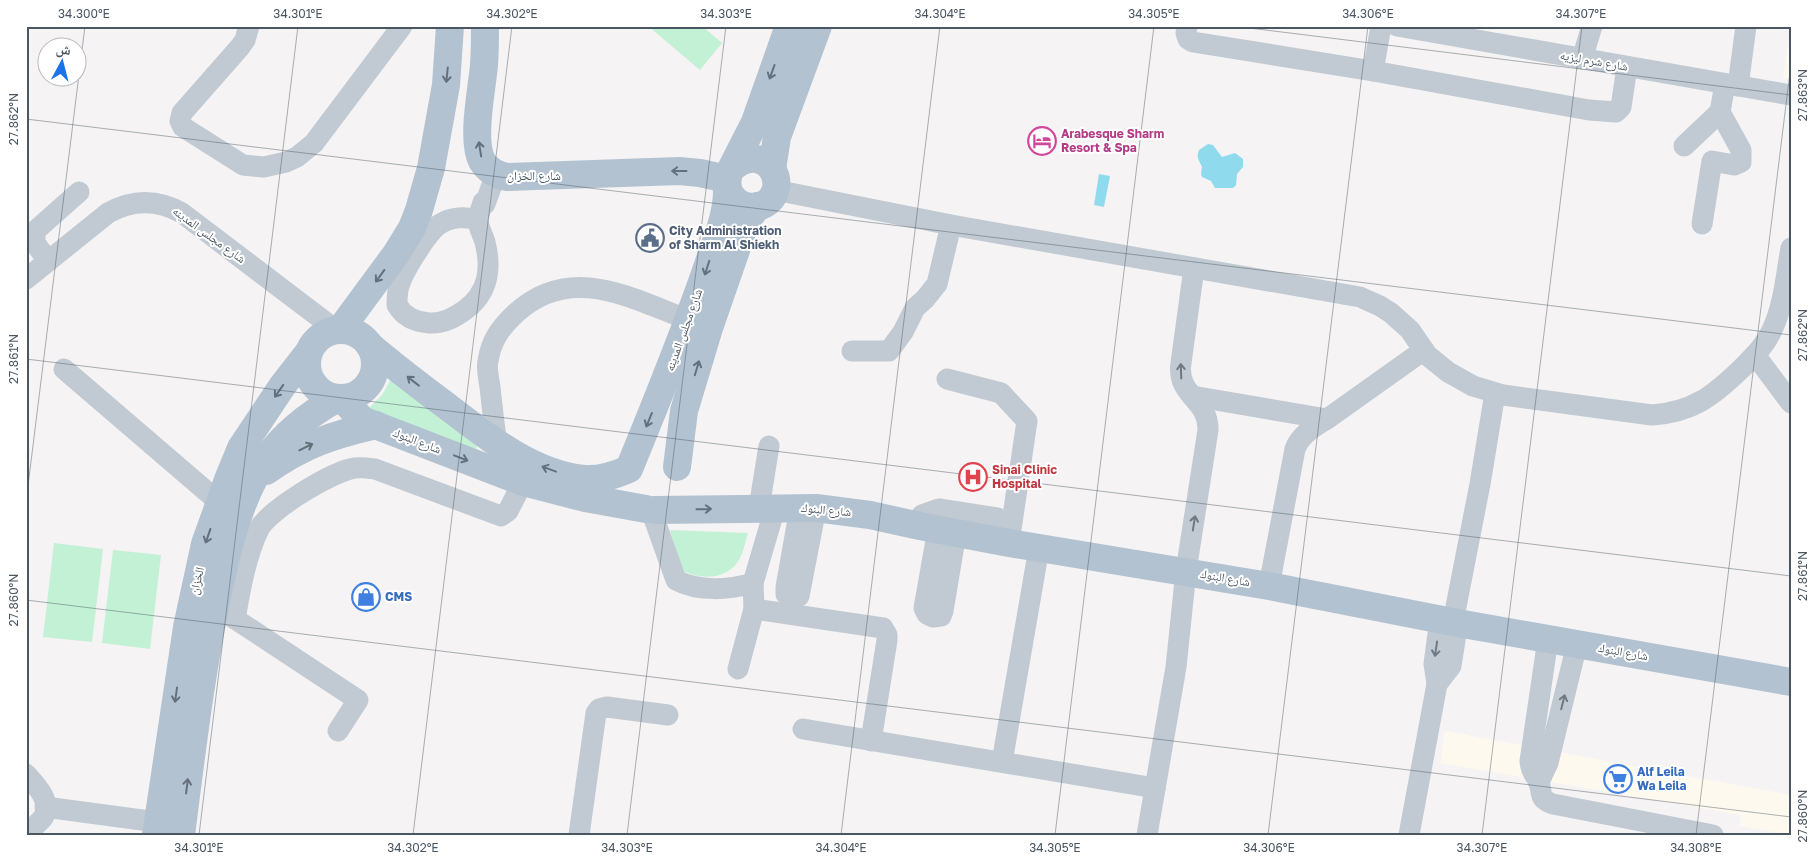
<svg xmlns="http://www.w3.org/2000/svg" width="1817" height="861" font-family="'Golos Text','Noto Naskh Arabic',sans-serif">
<rect width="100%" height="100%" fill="#f5f3f3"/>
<g fill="#fdf9ef">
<path d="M1791 26V79L1783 78Z"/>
<path d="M1445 731 1791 795V835L1739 826 1741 815 1440 763Z"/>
</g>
<g fill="#c3f1d5">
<path d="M648 26H702L722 43 700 70Z"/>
<path d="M390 381H394L477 446 476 449 471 448 368 409 382 395Z"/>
<path d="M670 530 748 533C745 543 743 555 737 563 723 581 699 579 681 570Z"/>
<path d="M54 543 103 549 92 642 43 637Z"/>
<path d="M113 550 161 555 150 649 102 643Z"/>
</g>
<g fill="#90daee">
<path d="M1208 144 1213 145 1222 157 1235 153 1243 159V167L1237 174 1236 185 1233 188H1215L1211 181 1202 177 1201 174 1202 167C1199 160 1196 158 1199 150Z"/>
<path d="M1099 174 1110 176 1104 207 1094 205Z"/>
</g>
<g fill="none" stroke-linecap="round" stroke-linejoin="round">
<g stroke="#c1cad2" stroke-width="21">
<path d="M249 26 245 40 240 47 182 113 180 121 183 127 243 165 253 166 264 167 286 162 297 157 314 143 402 26"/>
<path d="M1187 26 1186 33 1188 39 1193 42 1373 71 1589 110 1616 112 1621 107 1627 67"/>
<path d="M1397 26 1791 95"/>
<path d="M1582 59 1592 26"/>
<path d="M1373 71 1381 26"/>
<path d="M1738 86 1746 26"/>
<path d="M1684 146 1720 112"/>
<path d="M775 190 951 225 1360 297 1380 306 1391 313 1410 330 1427 355 1448 372 1473 386 1503 395 1652 415C1693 412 1713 396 1741 369 1753 357 1765 346 1772 330 1784 305 1786 275 1791 248"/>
<path d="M478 220C466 216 451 217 440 224 428 231 403 272 399 286 397 292 397 299 397 305 404 317 416 322 429 323 443 324 454 318 465 310 488 293 492 270 485 242 483 235 478 227 478 220 478 215 482 207 483 202L485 204 496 174"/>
<path d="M1702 224 1712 161 1734 165 1741 162V150L1720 112 1725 84"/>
<path d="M48 261 35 243V231L79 192"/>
<path d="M26 279 108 213C133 199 157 199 182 213L336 330"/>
<path d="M852 351H889L903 332 915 308 925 299 937 284 951 225"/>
<path d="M1755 355 1791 403"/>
<path d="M64 369 220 503"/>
<path d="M947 379 1001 393 1027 421 1009 543"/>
<path d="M1192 396 1327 419 1424 350"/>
<path d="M497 444C494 425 492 406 490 387 489 379 486 369 488 361 491 340 501 327 516 313 571 263 630 298 689 320"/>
<path d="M759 508 769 446"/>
<path d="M800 508 786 587V594L792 598 799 596 816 508"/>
<path d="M651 510 676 580C698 592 729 590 753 583L754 609 738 669"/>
<path d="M920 526 922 515 939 509 997 518 1009 543"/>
<path d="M938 529 924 608 927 614 933 617 941 616 943 611 956 533"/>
<path d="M753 583 775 508"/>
<path d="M1269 586 1295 449C1300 435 1315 426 1327 419"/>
<path d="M754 609 883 628 887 635V640L871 741"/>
<path d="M223 611 358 700 338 731"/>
<path d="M235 619C240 591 246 555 259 529 270 509 333 471 355 468 362 467 368 468 375 469L501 516 508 511 523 482"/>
<path d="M1548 639 1530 761C1531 774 1535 773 1539 783 1543 794 1538 799 1553 804L1713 835"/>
<path d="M1437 684 1451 666 1456 634 1453 622 1480 484 1495 393"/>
<path d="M803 729 1155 788"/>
<path d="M1002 762 1039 548"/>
<path d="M26 774C35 784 52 801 44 816 41 822 32 828 26 833"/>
<path d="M1539 782 1548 763 1577 644"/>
<path d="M45 807 157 822"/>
<path d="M579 835 596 713 599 709 607 707 668 715"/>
<path d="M1147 835 1176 667 1186 571 1208 430C1209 399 1176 396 1181 363L1194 268"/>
<path d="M1409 835 1437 684 1434 664 1438 634 1441 630 1453 622"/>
</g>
<g stroke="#b3c2d1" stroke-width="28">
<path d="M485 26C485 39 485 52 484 65 482 89 471 140 482 161 488 171 497 175 507 177L679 171 700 173 727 179"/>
<path d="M732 168C744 157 761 154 772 169 776 175 777 182 776 188 769 220 718 209 729 173L755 122 789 26"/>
<path d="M772 169 777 137 818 26"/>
<path d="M340 330 396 254 412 228 419 210 431 168 446 85 450 26"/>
<circle cx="341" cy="364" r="34"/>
<path d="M370 346C395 367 421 387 448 407 487 437 534 475 585 479 601 480 615 475 629 469 657 401 684 334 708 265 716 240 728 214 727 187"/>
<path d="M342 398 362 420 523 482 585 498 646 509"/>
<path d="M677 467 684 411 709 328 744 227 750 216 758 206"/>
<path d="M266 471C303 445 332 435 376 425"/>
<path d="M655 510 816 508 870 515 920 526 1009 543 1269 586 1463 624 1791 682"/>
<path d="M156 835 187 627 205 544 229 477 241 448 283 385 308 353"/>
<path d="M181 835C192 749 202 663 221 579 229 542 241 497 262 465 281 436 307 415 338 398"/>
</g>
</g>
<defs><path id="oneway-shaft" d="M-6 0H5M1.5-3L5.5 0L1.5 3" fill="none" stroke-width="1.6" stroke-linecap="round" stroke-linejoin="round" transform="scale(1.25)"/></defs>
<g stroke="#64717d">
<use href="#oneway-shaft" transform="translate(772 72) rotate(110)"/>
<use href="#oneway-shaft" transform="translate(447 75) rotate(96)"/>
<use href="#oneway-shaft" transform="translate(480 149) rotate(-99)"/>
<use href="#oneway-shaft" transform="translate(679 171) rotate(-180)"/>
<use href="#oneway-shaft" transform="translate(707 268) rotate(108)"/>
<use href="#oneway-shaft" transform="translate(380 276) rotate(126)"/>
<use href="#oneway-shaft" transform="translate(697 368) rotate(-73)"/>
<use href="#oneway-shaft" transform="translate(413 381) rotate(-142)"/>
<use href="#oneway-shaft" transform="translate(279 391) rotate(125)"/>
<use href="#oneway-shaft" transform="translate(649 420) rotate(112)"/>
<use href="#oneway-shaft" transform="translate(306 447) rotate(-26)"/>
<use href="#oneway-shaft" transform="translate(461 458) rotate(21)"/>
<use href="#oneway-shaft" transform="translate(549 469) rotate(-160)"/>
<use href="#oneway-shaft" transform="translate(704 509) rotate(-1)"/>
<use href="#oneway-shaft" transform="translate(208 536) rotate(109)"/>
<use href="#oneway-shaft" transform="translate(176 695) rotate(98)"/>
<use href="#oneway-shaft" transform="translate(187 786) rotate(-83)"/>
</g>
<g stroke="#6e7983">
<use href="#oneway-shaft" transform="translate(1181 371) rotate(-92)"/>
<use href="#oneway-shaft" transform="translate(1194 523) rotate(-81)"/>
<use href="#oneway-shaft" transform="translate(1436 649) rotate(98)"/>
<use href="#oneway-shaft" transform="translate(1563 702) rotate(-76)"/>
</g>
<path fill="none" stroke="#4a5661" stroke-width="1" stroke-opacity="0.45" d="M1233 26 1791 95M26 119 1791 335M26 359 1791 576M26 502 85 26M26 600 1791 817M199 835 298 26M413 835 512 26M627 835 726 26M841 835 940 26M1055 835 1154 26M1268 835 1368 26M1482 835 1582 26M1696 835 1791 64"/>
<defs>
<symbol id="hotel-ring" viewBox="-11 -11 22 22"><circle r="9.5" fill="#fff" stroke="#d1479c" stroke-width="1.5"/><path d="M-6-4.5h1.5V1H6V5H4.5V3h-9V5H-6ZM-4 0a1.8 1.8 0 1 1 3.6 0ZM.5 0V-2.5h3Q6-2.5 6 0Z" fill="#d1479c"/></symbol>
<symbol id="civic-ring" viewBox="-11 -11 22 22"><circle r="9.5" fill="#fff" stroke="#5c6f8a" stroke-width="1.5"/><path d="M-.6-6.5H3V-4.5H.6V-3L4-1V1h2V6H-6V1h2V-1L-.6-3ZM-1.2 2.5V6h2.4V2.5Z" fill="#5c6f8a"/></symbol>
<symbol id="hospital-ring" viewBox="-11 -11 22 22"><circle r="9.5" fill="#fff" stroke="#e0444e" stroke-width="1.5"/><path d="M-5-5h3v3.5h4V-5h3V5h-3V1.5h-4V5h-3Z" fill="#e0444e"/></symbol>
<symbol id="shop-ring" viewBox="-11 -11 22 22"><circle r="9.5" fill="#fff" stroke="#3f7fe0" stroke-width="1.5"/><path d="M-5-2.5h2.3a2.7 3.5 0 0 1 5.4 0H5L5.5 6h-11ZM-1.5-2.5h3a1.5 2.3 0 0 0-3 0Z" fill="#3f7fe0"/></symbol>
<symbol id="supermarket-ring" viewBox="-11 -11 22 22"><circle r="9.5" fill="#fff" stroke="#3f7fe0" stroke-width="1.5"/><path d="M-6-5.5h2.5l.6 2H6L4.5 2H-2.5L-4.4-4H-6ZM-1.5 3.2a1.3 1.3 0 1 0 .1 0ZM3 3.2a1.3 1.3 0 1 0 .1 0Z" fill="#3f7fe0"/></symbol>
</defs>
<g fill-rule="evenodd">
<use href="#hotel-ring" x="1026" y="125" width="32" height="32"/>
<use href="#civic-ring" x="634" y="222" width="32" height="32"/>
<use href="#hospital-ring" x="957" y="461" width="32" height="32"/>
<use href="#shop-ring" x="350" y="581" width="32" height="32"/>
<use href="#supermarket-ring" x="1602" y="763" width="32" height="32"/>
</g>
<g text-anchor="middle" stroke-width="4" stroke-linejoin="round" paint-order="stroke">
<g font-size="12" fill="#4a5661" stroke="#fff">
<text transform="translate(1594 61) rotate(10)" y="4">شارع شرم ليزيه</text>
<text x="534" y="180">شارع الخزان</text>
<text transform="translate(209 235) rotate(36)" y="4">شارع مجلس المدينه</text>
<text transform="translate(684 330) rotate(-70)" y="4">شارع مجلس المدينه</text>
<text transform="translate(417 441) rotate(21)" y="4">شارع البنوك</text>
<text transform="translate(826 510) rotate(5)" y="4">شارع البنوك</text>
<text transform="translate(1225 578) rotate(10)" y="4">شارع البنوك</text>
<text transform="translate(197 581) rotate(-77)" y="4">الخزان</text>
<text transform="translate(1623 652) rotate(10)" y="4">شارع البنوك</text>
</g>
<g font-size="12" font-weight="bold" fill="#b23c85" stroke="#fff" text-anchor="start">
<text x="1061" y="138">Arabesque Sharm<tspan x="1061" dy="14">Resort &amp; Spa</tspan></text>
</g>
<g font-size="12" font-weight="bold" fill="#4e5e75" stroke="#fff" text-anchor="start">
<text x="669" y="235">City Administration<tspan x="669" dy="14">of Sharm Al Shiekh</tspan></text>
</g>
<g font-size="12" font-weight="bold" fill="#be3a42" stroke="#fff" text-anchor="start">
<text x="992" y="474">Sinai Clinic<tspan x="992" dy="14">Hospital</tspan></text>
</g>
<g font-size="12" font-weight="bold" fill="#366cbe" stroke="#fff" text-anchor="start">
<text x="385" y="601">CMS</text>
<text x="1637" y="776">Alf Leila<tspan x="1637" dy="14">Wa Leila</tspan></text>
</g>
</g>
<rect width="1817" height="861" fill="none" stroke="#ffffff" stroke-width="55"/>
<g transform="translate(62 62) rotate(7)"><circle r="24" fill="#ffffff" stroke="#b7bbc0"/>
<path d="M0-4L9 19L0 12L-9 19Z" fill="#1a73e8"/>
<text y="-8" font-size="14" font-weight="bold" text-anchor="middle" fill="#4a5661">ش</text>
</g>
<rect x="28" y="28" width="1762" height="806" fill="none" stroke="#4a5661" stroke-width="2"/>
<g font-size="12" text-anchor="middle" fill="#4a5661">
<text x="84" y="18">34.300°E</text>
<text x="298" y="18">34.301°E</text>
<text x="512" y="18">34.302°E</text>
<text x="726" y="18">34.303°E</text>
<text x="940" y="18">34.304°E</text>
<text x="1154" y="18">34.305°E</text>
<text x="1368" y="18">34.306°E</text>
<text x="1581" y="18">34.307°E</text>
<text transform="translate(1803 95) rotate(-90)" y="4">27.863°N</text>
<text transform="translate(14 119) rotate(-90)" y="4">27.862°N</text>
<text transform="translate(1803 335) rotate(-90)" y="4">27.862°N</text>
<text transform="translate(14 359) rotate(-90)" y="4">27.861°N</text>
<text transform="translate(1803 576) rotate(-90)" y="4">27.861°N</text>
<text transform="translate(14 600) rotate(-90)" y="4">27.860°N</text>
<text transform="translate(1803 816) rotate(-90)" y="4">27.860°N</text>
<text x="199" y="852">34.301°E</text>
<text x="413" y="852">34.302°E</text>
<text x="627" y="852">34.303°E</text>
<text x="841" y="852">34.304°E</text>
<text x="1055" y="852">34.305°E</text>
<text x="1269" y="852">34.306°E</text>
<text x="1482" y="852">34.307°E</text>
<text x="1696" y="852">34.308°E</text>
</g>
</svg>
